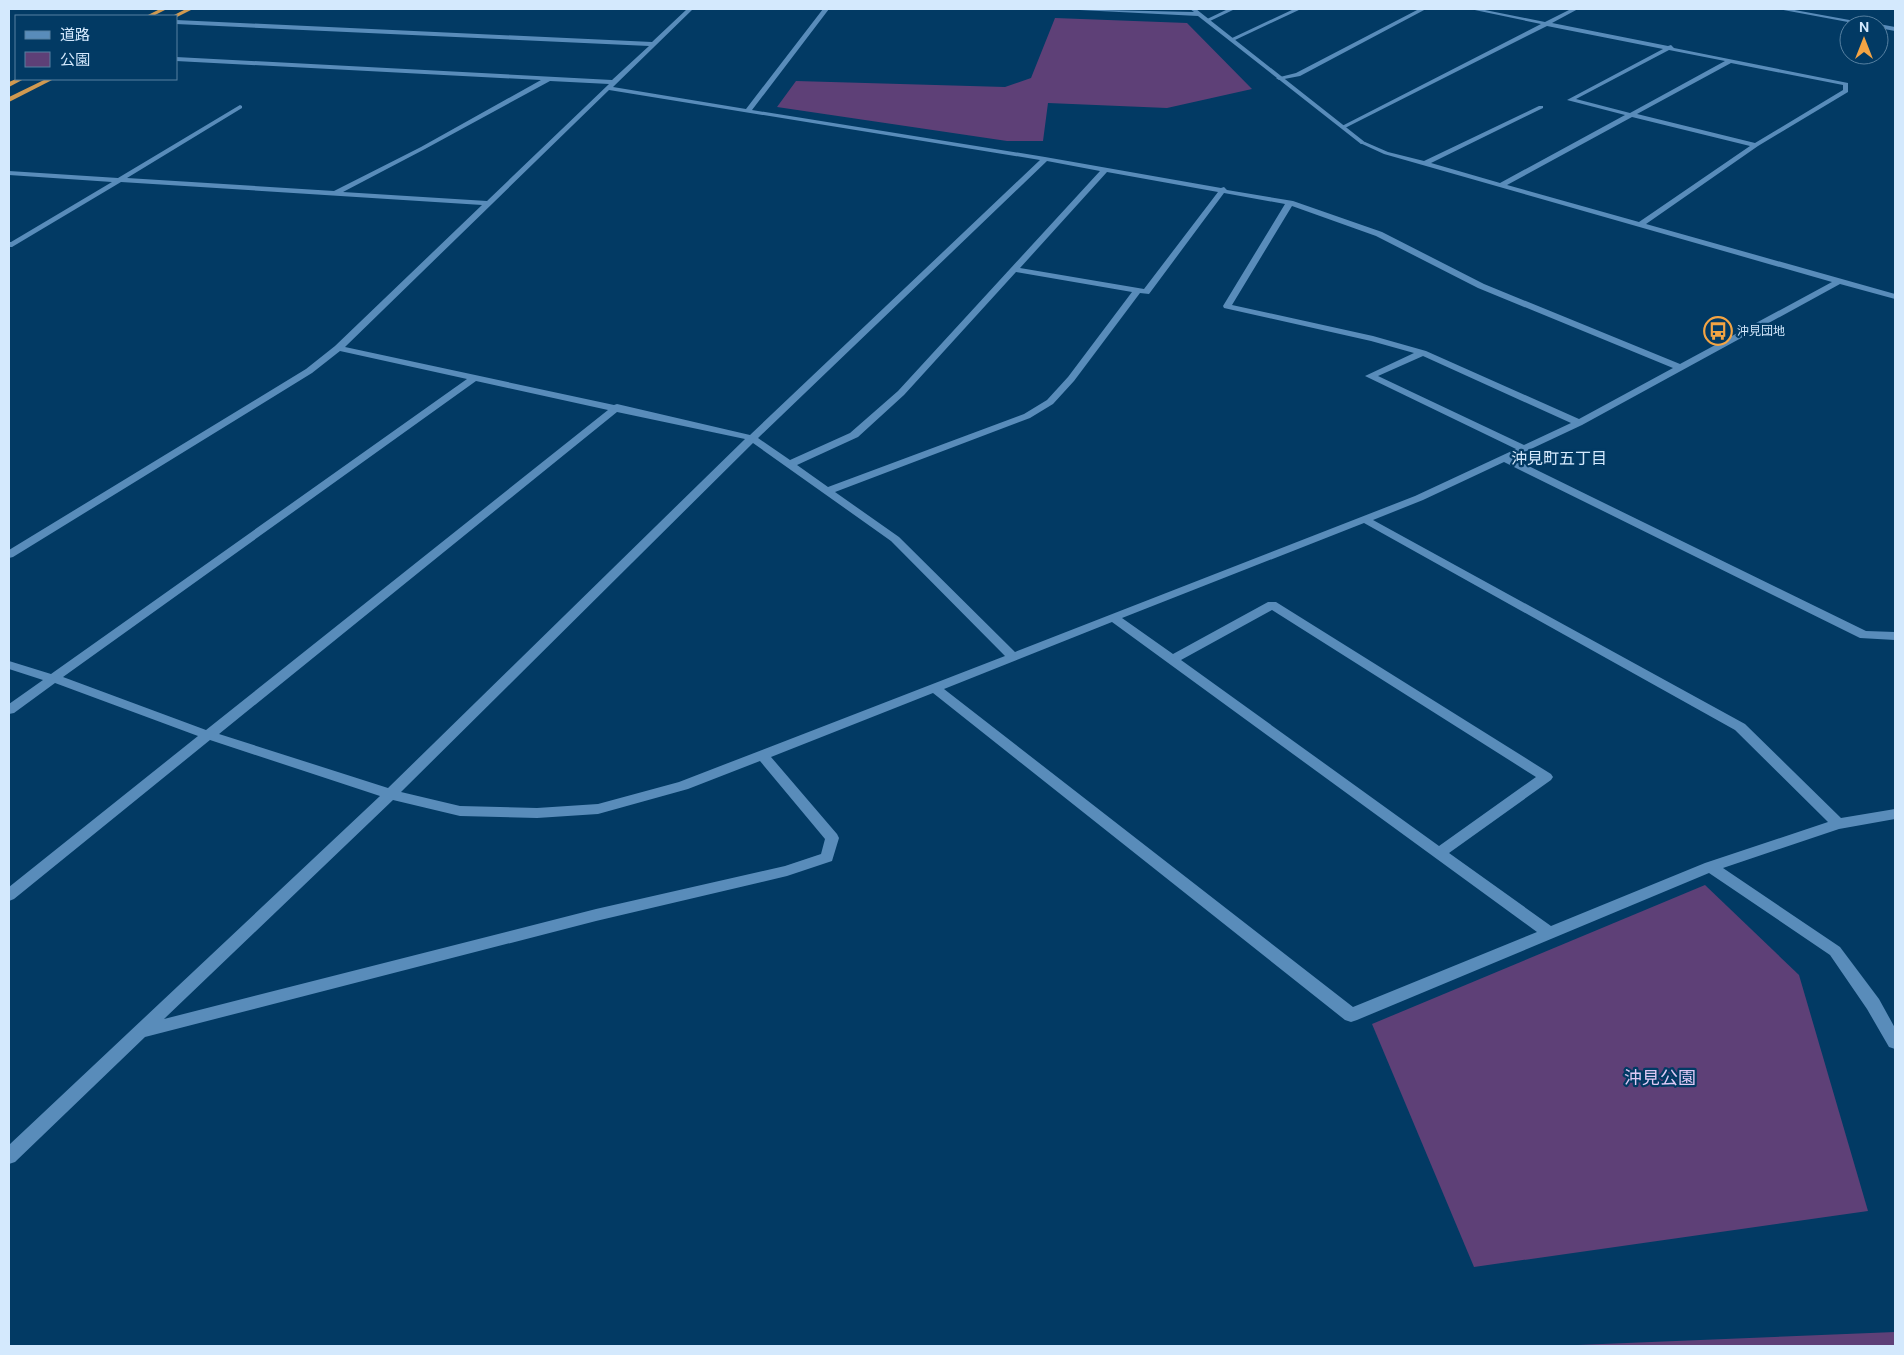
<svg xmlns="http://www.w3.org/2000/svg" width="1904" height="1355" font-family="'DM Sans','Noto Sans JP',sans-serif">
<rect width="100%" height="100%" fill="#023a64"/>
<g fill="#5e4077">
<path d="M1055 18 1187 23 1252 89 1167 108 1048 103 1043 141H1007L777 107 796 81 1005 87 1031 78Z"/>
<path d="M1705 885 1799 975 1868 1211 1474 1267 1372 1024Z"/>
<path d="M1895 1332V1346H1553Z"/>
</g>
<g fill="none" stroke-linecap="round" stroke-linejoin="round">
<g fill="#598cba" fill-rule="evenodd">
<path d="M687 9H693L613 87 746 109 823 9H829L752 110 1045 157 1221 188 1224 187 1227 190 1293 201 1382 232 1484 284 1680 364 1832 282 1384 154 1360 143 1365 142 1388 152 1424 161 1539 106H1543V108L1431 163 1500 183 1625 115 1567 100 1663 49 1547 26 1345 128 1340 127 1541 24 1470 9H1480L1545 22 1571 9H1578L1552 23 1668 46 1671 45 1674 48 1848 83V92L1758 146 1646 224 1895 294V299L1840 284 1582 425 1512 458 1866 631 1895 632V640L1860 638 1504 462 1423 500 1373 520 1745 724 1841 818 1895 809V819L1839 829 1723 868 1840 947 1879 999 1895 1028V1049L1889 1047 1867 1009 1830 955 1709 873 1357 1020 1351 1022 1345 1020 933 693 771 757 837 834 839 838 832 861 787 876 596 921 145 1037 15 1162 9 1164V1145L380 796 210 740 14 899 9 901V887L198 736 55 683 14 713 9 714V704L43 680 9 669V661L51 674 467 379 340 351 312 373 13 557 9 558V550L306 369 335 346 482 205 121 182 12 247H9V242H11L112 182 9 175V171L118 178 240 105 242 106V108L127 178 334 191 421 147 541 80 176 61V57L612 80 649 46 176 24V20L652 42ZM1669 50 1725 61 1630 113 1576 99ZM1731 63 1843 85V90L1755 143 1637 114ZM550 81 609 84 487 201 343 192 425 149ZM609 90 1040 160 750 435 617 404 614 405 345 347ZM1632 117 1750 146 1639 222 1507 185ZM1047 161 1100 171 898 391 850 433 790 460 758 438ZM1107 172 1218 192 1144 289 1020 268ZM1224 193 1285 204 1223 306 1224 308 1371 341 1414 353 1365 376 1516 449 1415 496 1015 652 899 537 835 492 1030 418 1053 404 1074 381 1140 293 1149 294ZM1292 206 1376 236 1478 288 1673 368 1579 419 1426 351 1373 336 1232 305ZM1016 272 1132 292 1068 377 1047 400 1024 414 828 487 797 465 858 437 904 395ZM1423 356 1571 423 1524 445 1378 376ZM476 381 608 410 206 730 63 677ZM617 412 745 439 388 788 219 734ZM753 443 891 541 1005 656 679 782 598 804 537 808 460 806 401 792ZM1364 523 1735 730 1828 822 1705 863 1551 926 1449 853 1551 780 1553 777 1551 774 1276 602H1268L1173 654 1122 618ZM1272 610 1536 777 1439 846 1181 660ZM1112 622 1537 932 1353 1007 944 689ZM760 761 825 839 821 854 785 866 596 909 164 1019 393 800 460 816 537 818 598 814 688 789Z"/>
<path d="M1228 9H1235L1210 21 1205 20Z"/>
<path d="M1294 9H1301L1235 40 1230 39Z"/>
<path d="M1419 9H1426L1300 76 1279 80 1276 78 1296 73Z"/>
<path d="M1778 9H1789L1877 25H1864Z"/>
<path d="M1879 24 1895 27V31L1879 28V25H1877Z"/>
</g>
<path fill="#598cba" fill-rule="evenodd" d="M1060 9 1194 12 1190 9H1196L1366 143 1361 144 1198 16Z"/>
<g fill="#d09950" fill-rule="evenodd">
<path d="M160 9H167L153 16H146Z"/>
<path d="M186 9H193L177 17 172 16Z"/>
<path d="M16 79H24L9 87V82Z"/>
<path d="M46 79H54L9 102V97Z"/>
</g>
</g>
<defs>
<symbol id="bus-ring" viewBox="-11 -11 22 22"><circle r="9.5" fill="#023a64" stroke="#f4a443" stroke-width="1.5"/><path d="M-5-6H5V4H4V6H2V4H-2V6H-4V4H-5ZM-3.5-4V0h7V-4ZM-3.5 1.2v1.5H-2V1.2ZM2 1.2v1.5H3.5V1.2Z" fill="#f4a443"/></symbol>
</defs>
<g fill-rule="evenodd">
<use href="#bus-ring" x="1702" y="315" width="32" height="32"/>
</g>
<g text-anchor="middle" stroke-width="4.5" stroke-linejoin="round" paint-order="stroke">
<g font-size="12" fill="#d4e9fd" stroke="#023a64" text-anchor="start">
<text x="1737" y="335">沖見団地</text>
</g>
<g font-size="16" fill="#d4e9fd" stroke="#023a64">
<text x="1559" y="464">沖見町五丁目</text>
</g>
<g font-size="18" fill="#dfcaf5" stroke="#023a64">
<text x="1660" y="1084">沖見公園</text>
</g>
</g>
<rect width="1904" height="1355" fill="none" stroke="#d4e9fd" stroke-width="20"/>
<rect x="15" y="15" width="162" height="65" fill="#023a64" stroke="#5680a1"/>
<rect x="25" y="31" width="25" height="8" fill="#598cba" stroke="#5680a1"/>
<text x="60" y="40" font-size="15" fill="#d4e9fd">道路</text>
<rect x="25" y="52" width="25" height="15" fill="#5e4077" stroke="#5680a1"/>
<text x="60" y="65" font-size="15" fill="#d4e9fd">公園</text>
<g transform="translate(1864 40)"><circle r="24" fill="#023a64" stroke="#5680a1"/>
<path d="M0-4L9 19L0 12L-9 19Z" fill="#f4a443"/>
<text y="-8" font-size="14" font-weight="bold" text-anchor="middle" fill="#d4e9fd">N</text>
</g>
</svg>
